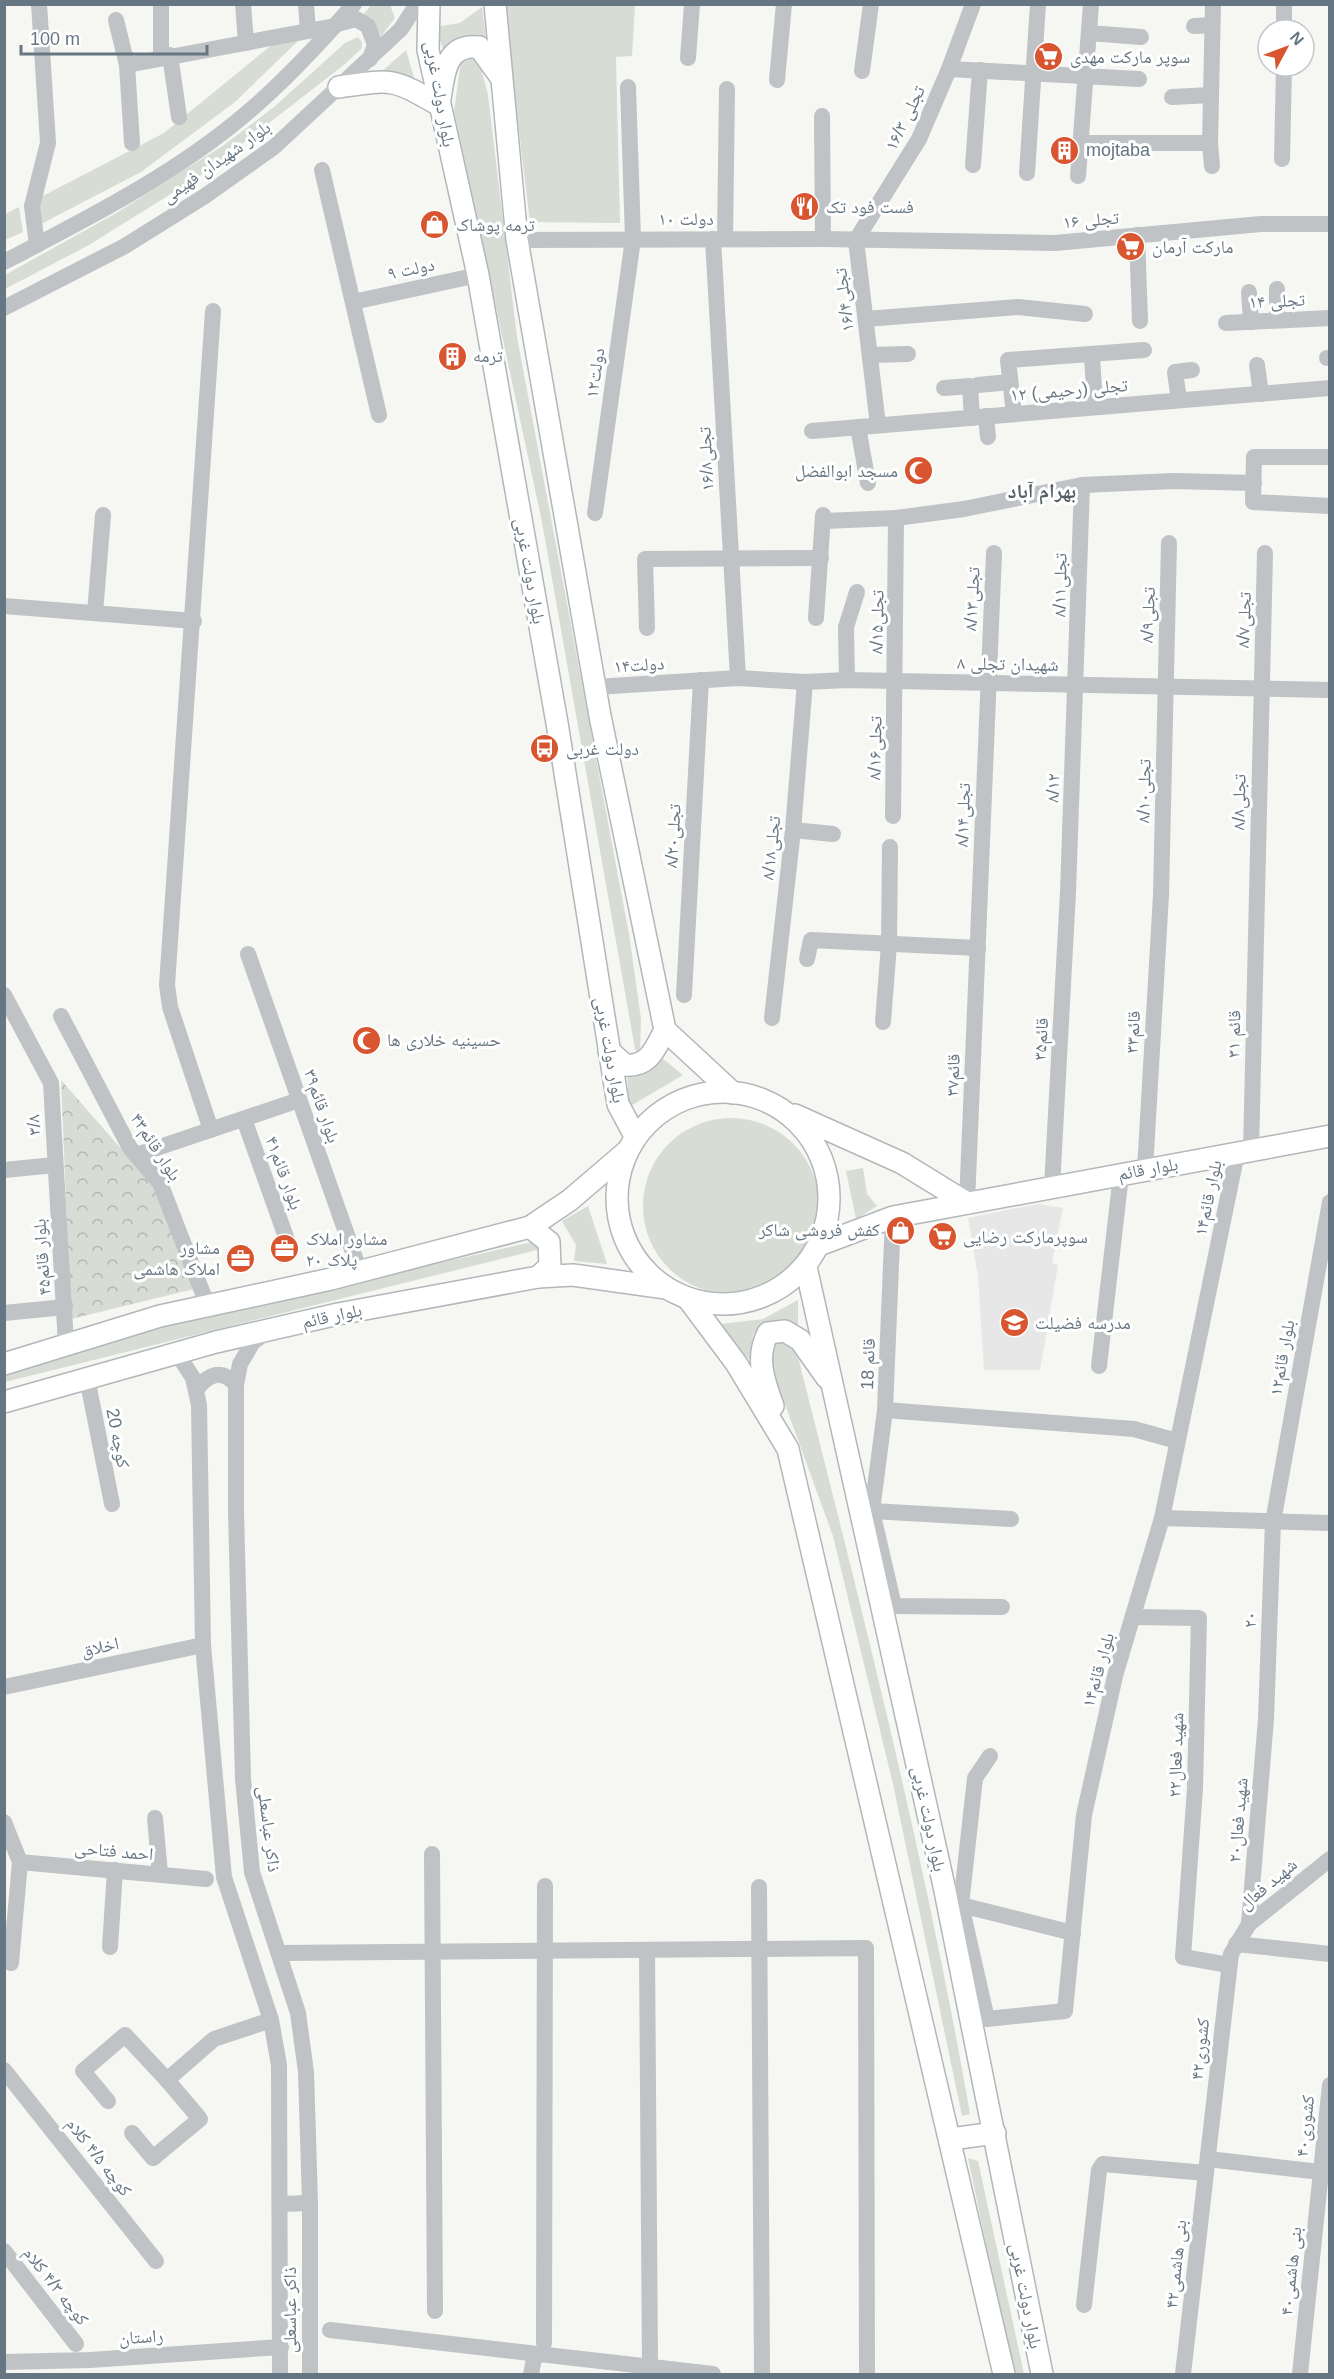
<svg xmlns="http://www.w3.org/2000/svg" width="1334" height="2379" font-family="Helvetica,'Noto Naskh Arabic',sans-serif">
<defs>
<pattern id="park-crowns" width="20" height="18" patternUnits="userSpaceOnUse" patternTransform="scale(1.5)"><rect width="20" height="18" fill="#d7dcd4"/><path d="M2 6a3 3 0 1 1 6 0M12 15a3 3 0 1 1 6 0" fill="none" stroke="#b2b7b1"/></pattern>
</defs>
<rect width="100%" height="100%" fill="#f6f6f2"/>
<path fill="#e6e7e6" d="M1037 1204 1063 1208 1052 1263 1058 1265 1040 1370H984L978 1276 968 1218Z"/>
<g fill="#d7dcd4">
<path d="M371 5H390L395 18 381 36 374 23 362 16Z"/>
<path d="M504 5H635L632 56 616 57 620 223 530 222Z"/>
<path d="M482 7 486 39 465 37 447 59 435 27 460 23Z"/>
<path d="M358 37 362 42V48L345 64 206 172 89 245 5 289V275L118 212 224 145 274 107 345 43Z"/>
<path d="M301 38 235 102 141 172 39 225V198L164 133 274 43Z"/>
<path d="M406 50 415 81 379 74Z"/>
<path d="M469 54 480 64 488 95 517 337 629 934 641 1019 640 1056 635 1049 542 522 454 111 461 60Z"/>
<path d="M19 207 23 232 5 240V214Z"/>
<path d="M663 1059 683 1075 629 1107 627 1073 640 1075Z"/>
<circle cx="731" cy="1206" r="88"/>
<path d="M863 1168 867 1194 877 1206 856 1219 846 1171Z"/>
<path d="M588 1206 607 1264 574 1261 576 1245 562 1221Z"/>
<path d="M536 1241 541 1249 5 1382V1373L155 1328Z"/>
<path d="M798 1300V1327L766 1323 753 1335 751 1361 713 1325 763 1319Z"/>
<path d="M771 1341 790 1342 799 1361C862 1610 926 1860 970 2114L962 2116 893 1784 833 1536 770 1363Z"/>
<path d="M968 2158 978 2161 1024 2374H1013Z"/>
</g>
<path fill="url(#park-crowns)" d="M61 1080 153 1185 194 1289 71 1319Z"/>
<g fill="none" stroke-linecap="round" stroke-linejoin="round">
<defs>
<g id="major">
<path d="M429 4 428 50 478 275 557 723 618 1104 635 1136"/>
<path d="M495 4 517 240 600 716 665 1030 733 1093"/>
<path d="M339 87C393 79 392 78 439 105 444 78 443 43 479 47L500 76"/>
<path d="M609 1051 625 1065C649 1067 655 1049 665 1030"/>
<circle cx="723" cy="1198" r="106"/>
<path d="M795 1115 902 1163 967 1203"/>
<path d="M530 1227 549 1242 550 1266 538 1277"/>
<path d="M819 1245 893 1217 1330 1136"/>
<path d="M806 1267 944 1886 1042 2374"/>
<path d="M689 1300 736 1363 788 1449 1004 2374"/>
<path d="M4 1364 160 1316 331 1279 530 1227 570 1200 626 1152"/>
<path d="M4 1402 216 1342 338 1314 538 1277 573 1275 666 1288"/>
<path d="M773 1406C764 1381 755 1358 768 1333L785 1331 800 1340 827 1378"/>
<path d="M951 2139 995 2133"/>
</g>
</defs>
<use href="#major" stroke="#b2b7ba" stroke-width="24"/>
<g stroke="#bfc3c6" stroke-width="16">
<path d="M161 4V58"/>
<path d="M243 4 246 43"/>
<path d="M306 4 308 31"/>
<path d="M116 20 127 65 132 143"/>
<path d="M337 24 356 19 368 26 375 45 370 59"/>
<path d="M1194 26 1212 25"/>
<path d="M1284 30V4"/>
<path d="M1089 33 1141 37"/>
<path d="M170 55 179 117"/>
<path d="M688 58 692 4"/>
<path d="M127 65 335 26"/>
<path d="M949 69 1139 79"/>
<path d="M862 71 871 4"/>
<path d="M777 80 784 4"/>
<path d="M1172 97 1211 95"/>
<path d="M822 116 823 239"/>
<path d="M1081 143H1210"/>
<path d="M1282 159 1284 66"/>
<path d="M973 165 980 70"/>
<path d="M1212 166 1210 143 1213 4"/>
<path d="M322 170 379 415"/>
<path d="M1027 173 1038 4"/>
<path d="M1078 176 1091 4"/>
<path d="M1137 235 1140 321"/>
<path d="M713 239 738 678"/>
<path d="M725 239 727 89"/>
<path d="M517 240 823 239 1055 243 1261 224H1330"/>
<path d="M856 240 919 139 949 69 973 4"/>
<path d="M856 240 878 425"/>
<path d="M37 245 32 206 48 143 39 4"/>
<path d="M4 262C88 218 176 174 248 112 287 79 321 42 354 4"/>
<path d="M1277 289V320"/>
<path d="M1249 292 1251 322"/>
<path d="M353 302 478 275"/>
<path d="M4 308 125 246 205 196 274 147 401 29 417 4"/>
<path d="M866 319 1018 307 1085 314"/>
<path d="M1226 323 1330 318"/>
<path d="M870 355 908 354"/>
<path d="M1092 356 1095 407"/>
<path d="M1327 358H1330"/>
<path d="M1257 365 1261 394"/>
<path d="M978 385 1010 382"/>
<path d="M944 388 970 386 972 418"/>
<path d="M1179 400 1175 372 1192 370"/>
<path d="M1014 414 1008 360 1144 350"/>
<path d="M986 416 988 437"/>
<path d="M858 427 868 483"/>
<path d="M812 431 1330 388"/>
<path d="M1330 457H1254L1253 502 1330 506"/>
<path d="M595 513 633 239 628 87"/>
<path d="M824 521 896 518 964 509 1082 485 1174 481 1254 483"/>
<path d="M4 606 194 621"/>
<path d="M95 613 103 515"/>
<path d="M816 618 823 515"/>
<path d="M647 628 645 559 821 558"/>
<path d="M847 680 846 627 857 592"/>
<path d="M596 687 738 678 805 682 847 680 1330 690"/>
<path d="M893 816 896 518"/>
<path d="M793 830 833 834"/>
<path d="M248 954 360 1272"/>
<path d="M807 959 811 940 978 948"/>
<path d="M4 995 51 1083 66 1345"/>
<path d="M684 995 701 680"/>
<path d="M61 1016 130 1148 160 1183 207 1304"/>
<path d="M772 1018 793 830 805 682"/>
<path d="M883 1022 889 944 890 847"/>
<path d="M244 1119 287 1240"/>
<path d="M211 1130 170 1007 167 985 213 311"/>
<path d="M1251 1151 1265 553"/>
<path d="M136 1155 299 1100"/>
<path d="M4 1170 55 1165"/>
<path d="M1145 1170 1161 895 1169 543"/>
<path d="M1052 1187 1068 892 1082 485"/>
<path d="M967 1203 994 553"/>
<path d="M893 1217 885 1410 872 1511 894 1606 1002 1607"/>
<path d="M4 1313 65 1307"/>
<path d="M268 1331 253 1342 240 1364 236 1385V1512L243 1779 252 1872 298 2013 306 2072 310 2203V2374"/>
<path d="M177 1353 193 1378 199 1405 203 1645 224 1877 271 2020 279 2065 280 2374"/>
<path d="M1099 1366 1121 1175"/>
<path d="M87 1378 112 1504"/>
<path d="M196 1390C208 1374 222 1368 236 1385"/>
<path d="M885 1410 1134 1429 1177 1441"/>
<path d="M872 1511 1011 1519"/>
<path d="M1162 1518 1330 1523"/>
<path d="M1134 1617 1199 1618 1195 1788 1183 1957 1229 1965"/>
<path d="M4 1687 203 1645"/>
<path d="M990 1756 975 1778 961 1905 1073 1933"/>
<path d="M155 1818 160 1874"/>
<path d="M4 1822 20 1862 11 1963"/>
<path d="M432 1854 435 2311"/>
<path d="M20 1862 206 1879"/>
<path d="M759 1887 762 2374"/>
<path d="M961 1905 987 2019 1065 2011 1084 1815 1115 1676 1162 1518 1237 1153"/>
<path d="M1249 1924 1266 1719 1273 1522 1330 1202"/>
<path d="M1236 1944 1330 1954"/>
<path d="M110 1947 115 1870"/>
<path d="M647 1950 650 2367"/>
<path d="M280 1953 866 1948 867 2374"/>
<path d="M4 2070 156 2261"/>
<path d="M108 2101 83 2071 125 2035 167 2080 214 2039 271 2020"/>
<path d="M132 2133 153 2158 200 2119 167 2080"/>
<path d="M1208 2159 1320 2172"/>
<path d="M280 2204 310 2203"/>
<path d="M4 2251 76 2344"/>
<path d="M1084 2305 1099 2170 1103 2164 1206 2173"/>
<path d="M330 2330 713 2374"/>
<path d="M544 2343 545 1886"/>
<path d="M4 2362 90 2360 281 2347"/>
<path d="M531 2374 535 2354"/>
<path d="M1183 2374 1231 1954 1249 1924 1330 1859"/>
<path d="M1300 2374 1330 2085"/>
</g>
<use href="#major" stroke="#fff" stroke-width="21"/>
</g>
<defs>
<symbol id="supermarket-disc" viewBox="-11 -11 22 22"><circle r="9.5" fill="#d85530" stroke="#fff"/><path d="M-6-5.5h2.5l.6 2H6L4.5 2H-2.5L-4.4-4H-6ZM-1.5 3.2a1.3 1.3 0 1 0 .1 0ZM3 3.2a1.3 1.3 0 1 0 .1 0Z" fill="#fff"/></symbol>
<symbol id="building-disc" viewBox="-11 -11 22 22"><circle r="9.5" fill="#d85530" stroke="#fff"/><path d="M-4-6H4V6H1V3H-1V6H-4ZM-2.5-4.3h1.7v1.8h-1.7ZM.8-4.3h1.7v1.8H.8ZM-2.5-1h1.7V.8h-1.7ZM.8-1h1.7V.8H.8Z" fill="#fff"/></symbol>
<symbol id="restaurant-disc" viewBox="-11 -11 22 22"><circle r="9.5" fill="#d85530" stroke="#fff"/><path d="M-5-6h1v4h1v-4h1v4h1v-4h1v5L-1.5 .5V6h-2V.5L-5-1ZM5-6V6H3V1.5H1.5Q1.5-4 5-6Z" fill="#fff"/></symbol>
<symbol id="shop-disc" viewBox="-11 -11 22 22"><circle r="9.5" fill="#d85530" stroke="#fff"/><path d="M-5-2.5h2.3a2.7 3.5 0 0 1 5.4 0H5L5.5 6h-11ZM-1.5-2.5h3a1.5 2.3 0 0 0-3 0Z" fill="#fff"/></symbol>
<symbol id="mosque-disc" viewBox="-11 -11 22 22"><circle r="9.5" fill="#d85530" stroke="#fff"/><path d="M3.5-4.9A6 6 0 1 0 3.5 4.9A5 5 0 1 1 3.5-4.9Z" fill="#fff"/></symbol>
<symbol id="bus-disc" viewBox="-11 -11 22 22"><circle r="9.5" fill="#d85530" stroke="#fff"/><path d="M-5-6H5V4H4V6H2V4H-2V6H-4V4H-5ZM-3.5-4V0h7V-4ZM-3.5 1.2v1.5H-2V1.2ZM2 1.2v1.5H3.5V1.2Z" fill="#fff"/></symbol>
<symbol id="office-disc" viewBox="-11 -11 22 22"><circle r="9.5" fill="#d85530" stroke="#fff"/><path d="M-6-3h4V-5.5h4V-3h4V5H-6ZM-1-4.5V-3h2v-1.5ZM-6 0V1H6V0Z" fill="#fff"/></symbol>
<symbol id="school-disc" viewBox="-11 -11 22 22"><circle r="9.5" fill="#d85530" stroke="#fff"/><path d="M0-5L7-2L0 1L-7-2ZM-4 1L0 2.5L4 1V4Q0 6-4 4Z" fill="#fff"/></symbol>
</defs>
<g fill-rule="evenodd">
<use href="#supermarket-disc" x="1032" y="40" width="33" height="33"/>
<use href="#building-disc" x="1048" y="134" width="33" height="33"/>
<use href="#restaurant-disc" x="788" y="190" width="33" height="33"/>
<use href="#shop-disc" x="418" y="208" width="33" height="33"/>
<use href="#supermarket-disc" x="1114" y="230" width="33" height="33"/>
<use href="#building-disc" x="436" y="340" width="33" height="33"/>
<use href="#mosque-disc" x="902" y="454" width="33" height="33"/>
<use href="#bus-disc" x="528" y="732" width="33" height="33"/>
<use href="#mosque-disc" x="350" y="1024" width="33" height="33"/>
<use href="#shop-disc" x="884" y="1214" width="33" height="33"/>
<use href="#supermarket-disc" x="926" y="1220" width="33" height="33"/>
<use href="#office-disc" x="268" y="1232" width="33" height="33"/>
<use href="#office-disc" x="224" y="1242" width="33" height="33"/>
<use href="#school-disc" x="998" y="1306" width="33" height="33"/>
</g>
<g text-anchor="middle" stroke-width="6" stroke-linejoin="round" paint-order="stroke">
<g font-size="18" fill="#667682" stroke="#fff" text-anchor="start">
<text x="1070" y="63">سوپر مارکت مهدی</text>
<text x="1086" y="156">mojtaba</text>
<text x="826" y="213">فست فود تک</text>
<text x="456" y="231">ترمه پوشاک</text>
<text x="1152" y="253">مارکت آرمان</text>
<text x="473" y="362">ترمه</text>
<text x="898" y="477" text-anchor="end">مسجد ابوالفضل</text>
<text x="566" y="755">دولت غربی</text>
<text x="387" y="1046">حسینیه خلاری ها</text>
<text x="880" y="1236" text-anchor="end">کفش فروشی شاکر</text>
<text x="963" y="1243">سوپرمارکت رضایی</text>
<text x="306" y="1245">مشاور املاک<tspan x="306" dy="21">پلاک ۲۰</tspan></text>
<text x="220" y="1254" text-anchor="end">مشاور<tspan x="220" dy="21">املاک هاشمی</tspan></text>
<text x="1035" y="1329">مدرسه فضیلت</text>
</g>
<g font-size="18" fill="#667682" stroke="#fff">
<text transform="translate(440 94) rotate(80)" y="6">بلوار دولت غربی</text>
<text transform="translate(905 118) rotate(-64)" y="6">۱۶/۳ تجلی</text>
<text transform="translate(216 162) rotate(-35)" y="6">بلوار شهیدان فهیمی</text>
<text x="686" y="225">۱۰ دولت</text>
<text transform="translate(1091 220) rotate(-5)" y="6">۱۶ تجلی</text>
<text transform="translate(411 269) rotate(-12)" y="6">۹ دولت</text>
<text transform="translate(844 300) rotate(-97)" y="6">تجلی۱۶/۴</text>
<text transform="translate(1277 301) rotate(-3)" y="6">تجلی ۱۴</text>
<text transform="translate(595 373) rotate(-82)" y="6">۱۲دولت</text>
<text transform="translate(1069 390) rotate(-5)" y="6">۱۲ تجلی (رحیمی)</text>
<text transform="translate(706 459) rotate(-93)" y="6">تجلی۱۶/۸</text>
<text transform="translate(530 571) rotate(80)" y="6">بلوار دولت غربی</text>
<text transform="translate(1060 585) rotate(-89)" y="6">تجلی۸/۱۱</text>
<text transform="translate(972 599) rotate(-87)" y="6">تجلی۸/۱۳</text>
<text transform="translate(1148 615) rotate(-88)" y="6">تجلی۸/۹</text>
<text transform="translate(1244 620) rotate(-88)" y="6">تجلی۸/۷</text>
<text transform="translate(877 622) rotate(-89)" y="6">تجلی۸/۱۵</text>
<text transform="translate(1008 664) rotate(1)" y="6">شهیدان تجلی ۸</text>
<text transform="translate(639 665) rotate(-4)" y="6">۱۴دولت</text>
<text transform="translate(875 748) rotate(-89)" y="6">تجلی۸/۱۶</text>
<text transform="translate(1053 788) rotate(-88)" y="6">۸/۱۲</text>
<text transform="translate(1144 791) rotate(-89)" y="6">تجلی۸/۱۰</text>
<text transform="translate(1239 802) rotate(-89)" y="6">تجلی۸/۸</text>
<text transform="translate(963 815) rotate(-88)" y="6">تجلی۸‌/۱۴</text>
<text transform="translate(673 836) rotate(-87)" y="6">تجلی۸/۲۰</text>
<text transform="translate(771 848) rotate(-84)" y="6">تجلی۸/۱۸</text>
<text transform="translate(1133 1032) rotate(-87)" y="6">قائم۳۳</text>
<text transform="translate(1234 1034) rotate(-89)" y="6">قائم ۳۱</text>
<text transform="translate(1041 1039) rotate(-87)" y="6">قائم۳۵</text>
<text transform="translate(610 1050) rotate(80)" y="6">بلوار دولت غربی</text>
<text transform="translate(953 1075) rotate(-88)" y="6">قائم۳۷</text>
<text transform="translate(322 1106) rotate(71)" y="6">بلوار قائم۳۹</text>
<text transform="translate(34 1125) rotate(-93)" y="6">۳/۸</text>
<text transform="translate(156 1147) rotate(57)" y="6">بلوار قائم۴۳</text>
<text transform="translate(1148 1169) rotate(-10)" y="6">بلوار قائم</text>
<text transform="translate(284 1173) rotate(70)" y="6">بلوار قائم۴۱</text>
<text transform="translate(1208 1198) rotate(-78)" y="6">بلوار قائم۱۴</text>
<text transform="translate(42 1257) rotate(-94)" y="6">بلوار قائم۴۵</text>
<text transform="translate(332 1316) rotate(-12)" y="6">بلوار قائم</text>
<text transform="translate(1282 1358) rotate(-80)" y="6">بلوار قائم۱۲</text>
<text transform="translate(868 1364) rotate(-88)" y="6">18 قائم</text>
<text transform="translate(118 1438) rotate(79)" y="6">کوچه 20</text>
<text transform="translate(1250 1620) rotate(-88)" y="6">۲۰</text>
<text transform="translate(100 1647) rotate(-12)" y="6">اخلاق</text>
<text transform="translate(1098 1670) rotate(-74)" y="6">بلوار قائم۱۴</text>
<text transform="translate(1176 1755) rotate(-88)" y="6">شهید فعال۲۲</text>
<text transform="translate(929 1819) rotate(78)" y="6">بلوار دولت غربی</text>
<text transform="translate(1238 1820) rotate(-85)" y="6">شهید فعال۲۰</text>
<text transform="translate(269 1829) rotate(83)" y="6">ذاکر عباسعلی</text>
<text transform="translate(114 1851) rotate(5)" y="6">احمد فتاحی</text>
<text transform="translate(1268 1884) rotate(-40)" y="6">شهید فعال</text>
<text transform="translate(1200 2049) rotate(-84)" y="6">کشوری۴۲</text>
<text transform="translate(1305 2126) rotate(-84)" y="6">کشوری۴۰</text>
<text transform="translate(99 2157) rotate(52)" y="6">کوچه ۴/۵ کلام</text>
<text transform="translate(1176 2264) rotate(-84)" y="6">بنی هاشمی۴۲</text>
<text transform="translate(1291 2271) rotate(-84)" y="6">بنی هاشمی۴۰</text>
<text transform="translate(56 2286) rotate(52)" y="6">کوچه ۴/۳ کلام</text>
<text transform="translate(1026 2296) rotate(79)" y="6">بلوار دولت غربی</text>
<text transform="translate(290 2310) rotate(-90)" y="6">ذاکر عباسعلی</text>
<text transform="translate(141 2337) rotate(-4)" y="6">راستان</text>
</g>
<g font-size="20" font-weight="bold" fill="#545f67" stroke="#fff">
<text x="1042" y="498">بهرام آباد</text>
</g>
</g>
<rect width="1334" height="2379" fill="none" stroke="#667682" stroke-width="12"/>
<g transform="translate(1286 48) rotate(49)"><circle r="28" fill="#ffffff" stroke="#c2c8cd" stroke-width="1.5"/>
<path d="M0-4.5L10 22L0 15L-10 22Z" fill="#d85530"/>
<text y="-9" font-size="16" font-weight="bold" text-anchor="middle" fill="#667682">N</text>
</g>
<path d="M21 45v9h186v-9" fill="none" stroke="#667682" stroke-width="3"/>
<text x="30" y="45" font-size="18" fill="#667682" stroke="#ffffff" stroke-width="4.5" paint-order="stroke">100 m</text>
</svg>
